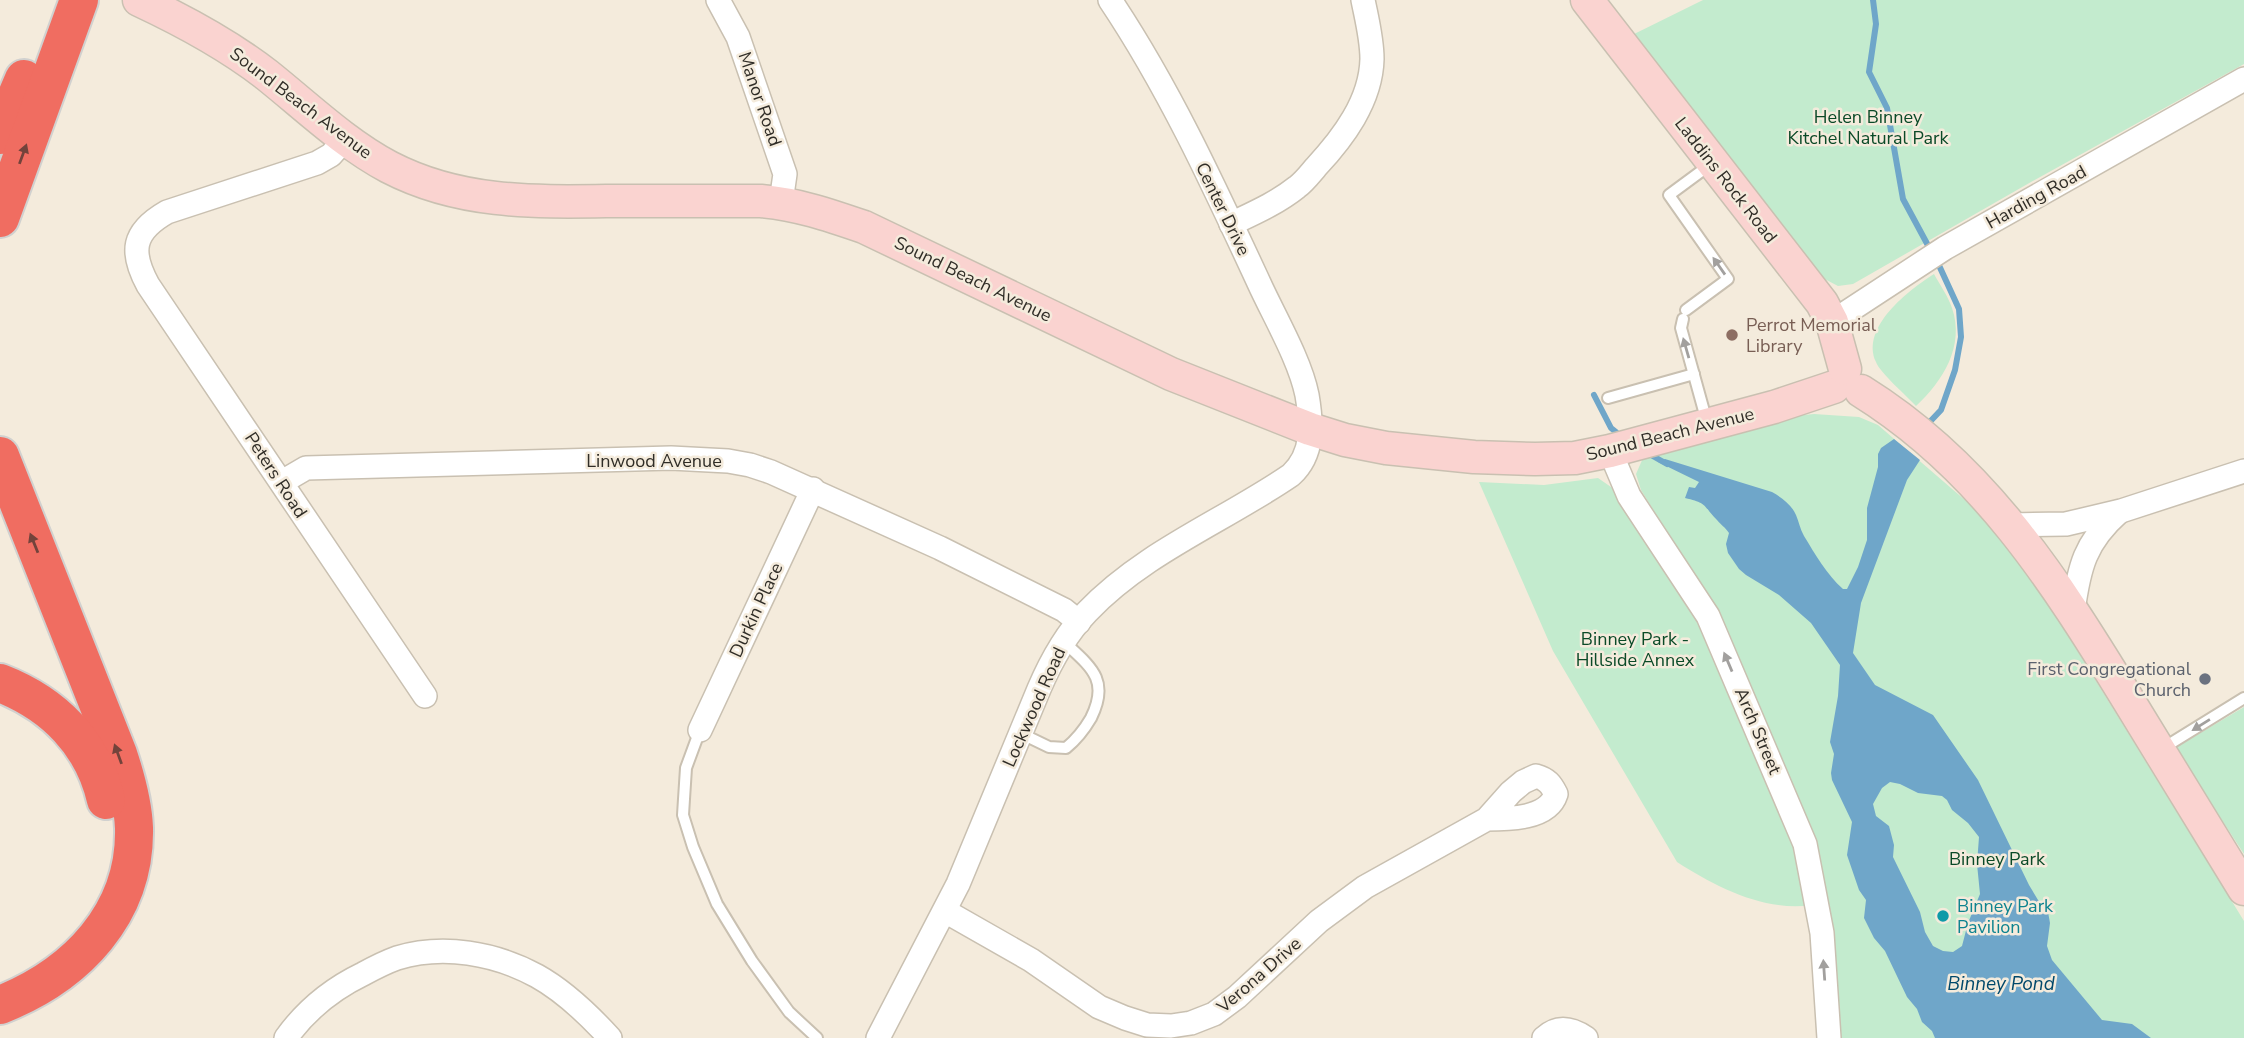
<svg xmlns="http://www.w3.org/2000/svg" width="2244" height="1038" font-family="'Nunito Sans',sans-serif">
<rect width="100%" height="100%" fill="#f4ebdc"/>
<g fill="#c3ebce">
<path d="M1703 0H2244V64L2031 182 1853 284 1838 286 1817 275 1624 39Z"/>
<path d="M1934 274C1940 285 1948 296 1952 308 1965 346 1943 381 1916 406 1907 396 1880 373 1876 362 1860 327 1909 290 1934 274Z"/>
<path d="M1814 414 1859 417 1878 425 1973 507 2017 558 2043 595 2244 921V1038H1837L1822 896 1713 607 1641 490 1636 474 1643 458 1795 416Z"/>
<path d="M1598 478 1611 487 1657 548 1700 617 1799 844 1812 905C1764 912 1716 887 1677 862L1553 651 1479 482 1544 485Z"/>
<path d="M2244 707V854L2175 748Z"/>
</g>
<path fill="#6fa6c9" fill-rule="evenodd" d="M1894 439 1920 460 1907 480 1861 603 1853 653 1875 685 1933 715 1978 780 2029 885 2038 900 2044 905 2048 912 2050 923 2047 946 2052 960 2102 1020 2132 1024 2151 1038H1935L1932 1031 1922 1022 1917 1009 1907 997 1885 951 1874 938 1864 918 1866 900 1859 890 1847 855 1852 822 1832 780 1831 773 1834 754 1830 742 1838 696 1840 665 1811 623 1779 595 1746 575 1739 569 1728 553 1726 544 1729 533C1725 527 1721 525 1717 520 1703 506 1708 503 1685 498L1689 487 1695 488 1699 482 1658 462 1665 459 1772 492C1781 497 1792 505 1796 515 1799 522 1800 529 1804 536 1815 554 1827 575 1843 589H1847L1858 567 1867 540V508L1878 467V454L1881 448ZM1890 782 1900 784 1918 793 1942 796 1947 800 1952 810 1968 823 1979 837 1977 864 1980 894 1968 923 1962 946 1953 952 1943 951 1933 946 1925 932 1920 912 1893 857 1894 845 1889 826 1876 816 1873 804 1882 788Z"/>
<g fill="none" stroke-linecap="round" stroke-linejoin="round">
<g stroke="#6fa6c9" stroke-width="6">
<path d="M1873 0 1876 24 1869 72 1887 108 1903 199 1931 251"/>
<path d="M1594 395 1611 428 1616 432"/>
<path d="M1924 428 1941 410 1955 370 1961 337 1959 309 1937 261"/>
<path d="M1651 455 1667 464"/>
</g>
<defs>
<g id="lane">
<path d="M1686 310 1728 279 1669 195 1711 164"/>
<path d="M1683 319 1681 328 1707 422"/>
<path d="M1608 398 1694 374"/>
<path d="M700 730 686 768 684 799 683 815 693 847 717 904 752 961 789 1012 817 1038"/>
<path d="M1020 733 1049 747 1066 748C1077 739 1084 730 1091 718 1110 680 1091 667 1064 642"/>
<path d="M2160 750 2244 698"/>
</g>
<g id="street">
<path d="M718 0 738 37 785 174 781 202"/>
<path d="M345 139 331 155 317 163 167 212C132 232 130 252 148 285L425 696"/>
<path d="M1231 224C1254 213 1277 203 1297 187 1304 182 1310 174 1316 167 1343 138 1371 101 1372 59 1372 39 1367 20 1363 0"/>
<path d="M1832 322 1945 248 2244 79"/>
<path d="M1610 451 1629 496 1708 616 1805 844 1822 933 1829 1038"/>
<path d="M282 482 306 468 671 458 728 461 750 465 771 472 940 548 1064 610 1079 622"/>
<path d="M2011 525 2066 524 2121 511 2244 471"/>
<path d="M2073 611C2079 567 2085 542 2119 512"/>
<path d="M700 730 813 489"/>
<path d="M945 911 1031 960 1099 1007 1125 1018 1147 1025 1171 1026 1191 1023 1214 1014 1237 997 1319 921 1365 887 1487 819 1511 792 1523 782 1536 776C1547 779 1551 784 1556 794 1548 819 1509 819 1487 819"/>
<path d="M286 1038C306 1010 332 989 363 974 374 968 386 962 397 958 443 944 495 953 537 976 564 991 589 1015 610 1038"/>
<path d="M878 1038 958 884 1039 689C1051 661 1066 634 1087 612 1144 552 1224 521 1291 475 1314 454 1312 424 1307 395 1300 360 1274 316 1259 283 1214 186 1169 88 1110 0"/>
<path d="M1544 1038C1558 1025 1571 1028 1586 1038"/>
</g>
<g id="secondary">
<path d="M139 0C184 21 227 44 267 75 307 107 344 143 389 167 460 204 535 202 612 201 662 201 711 201 761 201 797 204 829 215 864 227L1171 374 1310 429 1345 440 1386 448 1474 457 1535 459 1575 458 1610 451 1774 407 1834 387"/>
<path d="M1587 0 1822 303 1832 322 1845 369"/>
<path d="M1861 391C1983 467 2054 579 2127 698 2166 762 2205 826 2244 889"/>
</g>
<g id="highway">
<path d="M0 135 24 79"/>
<path d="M0 218 79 0"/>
<path d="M0 456 118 754C126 778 133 802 134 828 136 914 76 975 0 1005"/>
<path d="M0 683C54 704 93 743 106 800"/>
</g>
</defs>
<use href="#lane" stroke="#c9c0b1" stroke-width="14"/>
<use href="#street" stroke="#c9c0b1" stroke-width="26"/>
<use href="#secondary" stroke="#c9c0b1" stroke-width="35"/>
<use href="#highway" stroke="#d1d1cf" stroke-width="42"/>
<use href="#lane" stroke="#fff" stroke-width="10"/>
<use href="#street" stroke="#fff" stroke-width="23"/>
<use href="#secondary" stroke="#fad3d0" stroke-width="32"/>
<use href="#highway" stroke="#f06d61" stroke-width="38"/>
</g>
<defs><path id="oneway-solid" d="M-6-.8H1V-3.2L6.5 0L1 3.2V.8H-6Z" transform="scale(1.75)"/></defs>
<g fill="#73433b">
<use href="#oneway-solid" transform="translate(23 154) rotate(-70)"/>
<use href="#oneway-solid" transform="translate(34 543) rotate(-112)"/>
<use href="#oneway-solid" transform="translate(118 754) rotate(-110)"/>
</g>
<g fill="#a2a09e">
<use href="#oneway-solid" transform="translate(1719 266) rotate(-125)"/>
<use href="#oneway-solid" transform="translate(1686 348) rotate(-106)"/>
<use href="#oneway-solid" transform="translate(1728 662) rotate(-113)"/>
<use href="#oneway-solid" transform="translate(2201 725) rotate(148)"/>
<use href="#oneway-solid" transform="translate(1824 970) rotate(-94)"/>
</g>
<circle fill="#8d6e63" stroke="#f4ebdc" stroke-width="2.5" cx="1732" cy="335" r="7"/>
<circle fill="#6b7280" stroke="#f4ebdc" stroke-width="2.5" cx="2205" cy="679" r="7"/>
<circle fill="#0f9aa8" stroke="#f4ebdc" stroke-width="2.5" cx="1943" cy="916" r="7"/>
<g text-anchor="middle" stroke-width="5" stroke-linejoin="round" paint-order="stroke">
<g font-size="18" fill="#302d27" stroke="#f4ebdc">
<text transform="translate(760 99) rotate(71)" y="6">Manor Road</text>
<text transform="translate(301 103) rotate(37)" y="6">Sound Beach Avenue</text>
<text transform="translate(1726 180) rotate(52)" y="6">Laddins Rock Road</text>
<text transform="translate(2036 197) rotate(-29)" y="6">Harding Road</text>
<text transform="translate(1223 209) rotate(64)" y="6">Center Drive</text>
<text transform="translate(973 279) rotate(26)" y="6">Sound Beach Avenue</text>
<text transform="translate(1670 434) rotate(-14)" y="6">Sound Beach Avenue</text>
<text x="654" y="467">Linwood Avenue</text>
<text transform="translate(276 475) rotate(57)" y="6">Peters Road</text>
<text transform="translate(756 610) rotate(-65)" y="6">Durkin Place</text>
<text transform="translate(1034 707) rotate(-66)" y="6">Lockwood Road</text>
<text transform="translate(1758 731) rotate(67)" y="6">Arch Street</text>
<text transform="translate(1259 975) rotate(-41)" y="6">Verona Drive</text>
</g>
<g font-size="18" fill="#0a4a27" stroke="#f4ebdc">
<text x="1868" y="123">Helen Binney<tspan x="1868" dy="21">Kitchel Natural Park</tspan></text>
<text x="1635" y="645">Binney Park -<tspan x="1635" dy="21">Hillside Annex</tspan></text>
<text x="1997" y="865">Binney Park</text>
</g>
<g font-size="18" fill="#785e54" stroke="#f4ebdc" text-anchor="start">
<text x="1746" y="331">Perrot Memorial<tspan x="1746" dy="21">Library</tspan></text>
</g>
<g font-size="18" fill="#5b616d" stroke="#f4ebdc" text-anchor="end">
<text x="2191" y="675">First Congregational<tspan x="2191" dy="21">Church</tspan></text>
</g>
<g font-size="18" fill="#0d838f" stroke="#f4ebdc" text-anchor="start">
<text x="1957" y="912">Binney Park<tspan x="1957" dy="21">Pavilion</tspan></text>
</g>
<g font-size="19" font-style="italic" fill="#00486b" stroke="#f4ebdc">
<text x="2001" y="990">Binney Pond</text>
</g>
</g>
</svg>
